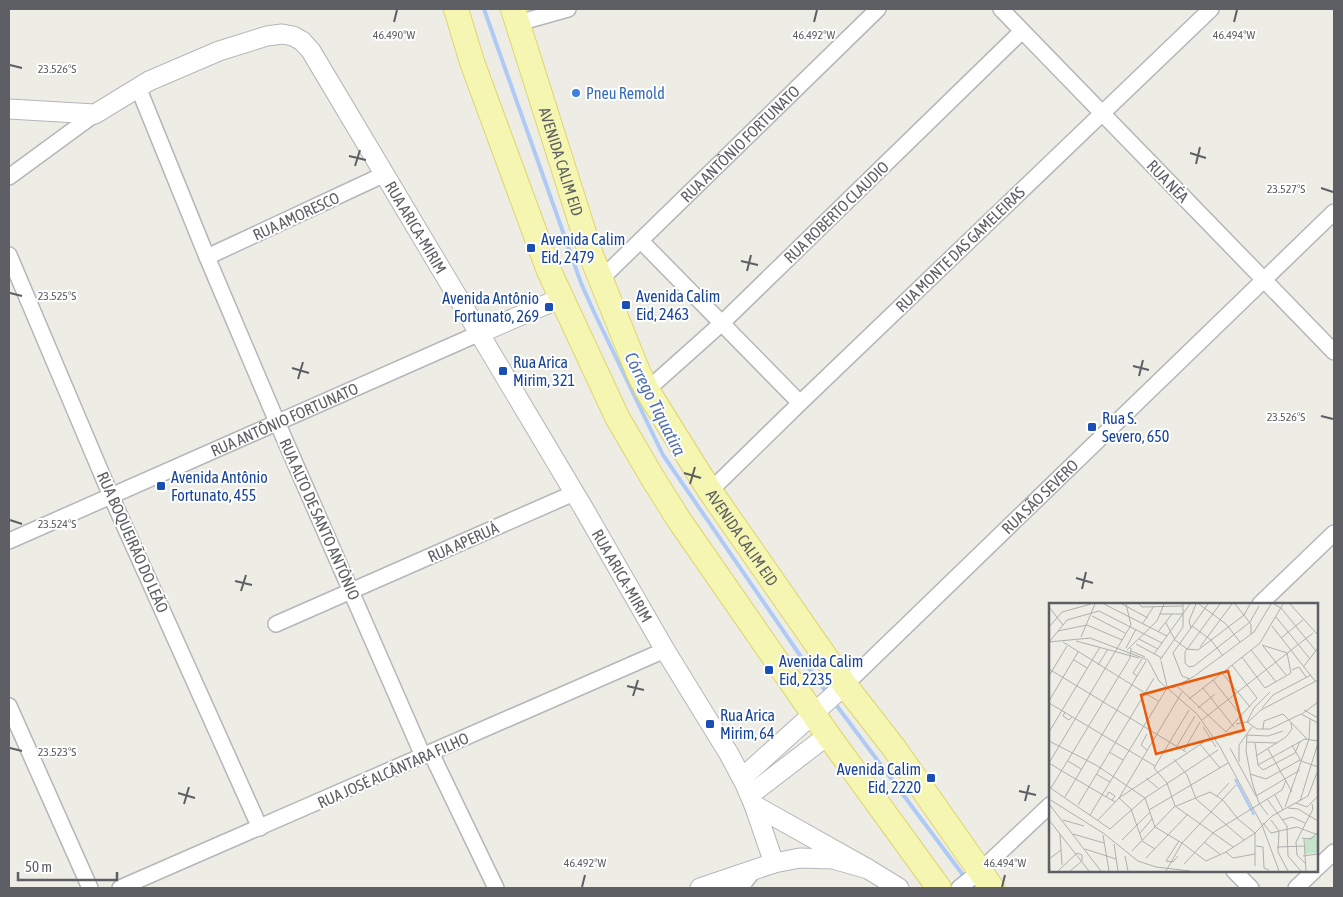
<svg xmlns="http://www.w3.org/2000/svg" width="1343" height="897" font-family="'Asap Condensed',sans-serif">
<rect width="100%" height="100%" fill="#edede5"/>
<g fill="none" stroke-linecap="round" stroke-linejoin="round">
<g stroke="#aecaf5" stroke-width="4">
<path d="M484 9 581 283 594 312 663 455 808 667 827 693"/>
<path d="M834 702 966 879"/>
</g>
<defs>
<g id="minor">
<path d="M1001 9 1334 352"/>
<path d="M518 23 568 9"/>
<path d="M138 87 207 257 277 422 423 756"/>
<path d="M9 177 95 114"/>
<path d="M641 241 800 403"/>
<path d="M9 255 111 496 260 828"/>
<path d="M207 257 385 174"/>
<path id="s1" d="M601 279 878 9"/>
<path d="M647 390 722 323 1022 31"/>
<path d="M710 491 800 403 1211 9"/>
<path id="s2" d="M9 541 480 333"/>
<path d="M1260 604 1334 533"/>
<path d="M276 624 574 493"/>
<path id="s3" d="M845 685 1334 212"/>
<path d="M9 706 90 888"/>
<path d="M431 753 496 888"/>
<path d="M1317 868 1334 852"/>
<path d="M1234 871 1251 888"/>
<path d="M120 888 665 650"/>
<path d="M740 888 754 870"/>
<path d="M959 888 980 871 1050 805"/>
<path d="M1296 888 1314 871"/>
</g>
<g id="tertiary">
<path id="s4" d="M9 109 95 114 149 81 219 51 267 36 282 34 293 36 302 41 311 51 584 509 665 650 729 754 745 784 754 805 774 863"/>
<path d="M480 333 561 298"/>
<path d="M742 778 845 685"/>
<path d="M750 795 828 735"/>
<path d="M754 805 868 869 899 888"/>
<path d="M700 888 774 863 800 858 833 859 868 869"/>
</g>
<g id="primary">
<path d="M456 9 472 62 549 271 617 417 652 477 679 520 828 735 939 888"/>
<path id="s5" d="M513 9 591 255 639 374 647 390 710 491 845 685 894 748 992 888"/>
</g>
</defs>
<use href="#minor" stroke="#b5b6ba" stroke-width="18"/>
<use href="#tertiary" stroke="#b5b6ba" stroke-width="21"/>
<use href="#primary" stroke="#e1d46b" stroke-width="26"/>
<use href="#minor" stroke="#fff" stroke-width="15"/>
<use href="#tertiary" stroke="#fff" stroke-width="19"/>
<use href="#primary" stroke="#f5f6b2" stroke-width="24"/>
</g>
<path fill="none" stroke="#5d5f64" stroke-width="2" d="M394 22 397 10M814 22 817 10M1234 22 1237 10M10 65 22 68M1190 153 1206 158M349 156 366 160M1196 164 1200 147M355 166 360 150M1321 188 1333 192M741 261 758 265M747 271 751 255M10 293 22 296M1133 366 1149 370M292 368 309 373M1139 376 1143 360M298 379 303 362M1321 416 1333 419M684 473 701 478M690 484 695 467M10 520 22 524M1076 578 1093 583M235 581 252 585M1082 589 1086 572M241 591 246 575M627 686 644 690M633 696 638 680M10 748 22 751M1019 791 1036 795M178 793 195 798M1025 801 1029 785M184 804 189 787M582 887 585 875M1002 887 1005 875"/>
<circle fill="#3f7fe0" stroke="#fff" stroke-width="2" cx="576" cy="93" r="5"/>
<g fill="#1a4fb4" stroke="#fff" stroke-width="2">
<rect x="526" y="243" width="10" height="10" rx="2.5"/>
<rect x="621" y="300" width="10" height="10" rx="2.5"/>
<rect x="544" y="302" width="10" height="10" rx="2.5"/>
<rect x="498" y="366" width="10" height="10" rx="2.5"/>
<rect x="1087" y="422" width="10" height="10" rx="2.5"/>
<rect x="156" y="481" width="10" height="10" rx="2.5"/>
<rect x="764" y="665" width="10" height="10" rx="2.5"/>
<rect x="705" y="719" width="10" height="10" rx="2.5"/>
<rect x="926" y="773" width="10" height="10" rx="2.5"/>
</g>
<g text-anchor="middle" stroke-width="4" stroke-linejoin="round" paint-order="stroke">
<g font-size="16" fill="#366cbe" stroke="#fff" text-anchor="start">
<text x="586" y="99">Pneu Remold</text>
</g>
<g font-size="16" fill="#5d5f64" stroke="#fff">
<text dy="6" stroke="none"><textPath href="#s1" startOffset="194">RUA ANTÔNIO FORTUNATO</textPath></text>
<text dy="6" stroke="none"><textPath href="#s5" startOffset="160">AVENIDA CALIM EID</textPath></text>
<text transform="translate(1168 181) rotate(46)" y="6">RUA NÉA</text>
<text transform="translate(836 212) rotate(-44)" y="6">RUA ROBERTO CLAUDIO</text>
<text transform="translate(296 216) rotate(-25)" y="6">RUA AMORESCO</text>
<text dy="6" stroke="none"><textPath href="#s4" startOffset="531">RUA ARICA-MIRIM</textPath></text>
<text transform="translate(960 249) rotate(-44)" y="6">RUA MONTE DAS GAMELEIRAS</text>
<text dy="6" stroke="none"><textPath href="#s2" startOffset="301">RUA ANTÔNIO FORTUNATO</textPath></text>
<text dy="6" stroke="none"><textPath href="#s3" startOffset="271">RUA SÃO SEVERO</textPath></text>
<text transform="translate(320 519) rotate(66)" y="6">RUA ALTO DE SANTO ANTÔNIO</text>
<text dy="6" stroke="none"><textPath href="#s5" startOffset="580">AVENIDA CALIM EID</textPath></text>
<text transform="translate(133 542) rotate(66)" y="6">RUA BOQUEIRÃO DO LEÃO</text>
<text transform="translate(463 542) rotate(-24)" y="6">RUA APERUÁ</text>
<text dy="6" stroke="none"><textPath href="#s4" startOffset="936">RUA ARICA-MIRIM</textPath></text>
<text transform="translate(393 770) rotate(-24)" y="6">RUA JOSÉ ALCÂNTARA FILHO</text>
</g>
<g font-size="16" fill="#164399" stroke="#fff" text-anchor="start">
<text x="541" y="245">Avenida Calim<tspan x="541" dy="18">Eid, 2479</tspan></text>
<text x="636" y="302">Avenida Calim<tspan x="636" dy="18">Eid, 2463</tspan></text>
<text x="539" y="304" text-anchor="end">Avenida Antônio<tspan x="539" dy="18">Fortunato, 269</tspan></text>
<text x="513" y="368">Rua Arica<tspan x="513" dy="18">Mirim, 321</tspan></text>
<text x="1102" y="424">Rua S.<tspan x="1102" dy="18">Severo, 650</tspan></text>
<text x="171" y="483">Avenida Antônio<tspan x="171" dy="18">Fortunato, 455</tspan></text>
<text x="779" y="667">Avenida Calim<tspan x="779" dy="18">Eid, 2235</tspan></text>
<text x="720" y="721">Rua Arica<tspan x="720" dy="18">Mirim, 64</tspan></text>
<text x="921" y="775" text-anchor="end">Avenida Calim<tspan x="921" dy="18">Eid, 2220</tspan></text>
</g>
<g font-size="18" font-style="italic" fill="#5372b6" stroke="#fff">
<text transform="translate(655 404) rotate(63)" y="6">Córrego Tiquatira</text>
</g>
</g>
<g transform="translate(1049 603)">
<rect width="269" height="269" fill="#edede5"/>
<path d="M267 232 269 250 256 251V236Z" fill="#c5e2ca"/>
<path fill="none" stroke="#aecaf5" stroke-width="2.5" d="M186 176 205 212"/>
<path fill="none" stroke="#afb0ad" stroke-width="1" d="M55 1 118 33M73 1 99 15M90 1 93 4 134 3M150 1 177 21 191 39M186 1 202 21V31M225 1 232 5 267 48M241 1 269 32M0 4 14 22M111 11H134M43 13 76 30M227 14 261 56M94 20 105 3M117 20 126 37 138 46 149 47M143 23 162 37 174 53M223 23 266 78M0 24 13 9 42 1M142 25 140 18 147 1M9 28 38 22 73 37M109 29 123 11M32 34 46 1M232 35 254 17M90 36 109 46M1 38 18 17 50 8 113 40M27 38 90 55M0 39 41 35 99 57 110 78 148 111 171 144 213 222 230 268M14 39 109 98M87 41 113 55M214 43 237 72M151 44 183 1M77 45 87 26M78 47 108 18 115 1M149 47 195 12 201 1M202 47 227 79M82 48 96 54M105 51 141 1M193 54 216 85 242 70 238 50 213 42M25 57 38 65M111 57 134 24V1M112 58 118 83M136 60 140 64 145 63 201 19 210 3M136 60V49L171 1M49 62 59 46M255 63 269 45M0 66 137 149M243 67 250 64 257 74M173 70 201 104M0 73 18 43M88 73 84 70 93 56M141 76 133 73 124 50 159 1M164 77 193 114M129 84 177 129 208 95 183 62M123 85 144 74 205 29 222 1M154 85 185 124M140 96 211 40 234 1M0 98 29 49M0 100 106 163M149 105 166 91M213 105 224 92 262 72M255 107 269 115M16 109 14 113 20 117 23 114M253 111 269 99M153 117 264 30M198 119 205 105 221 89M199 119 212 107 269 77M187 121 198 119 208 126H221L252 111 269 120M154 124 167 144M214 126 215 118 234 111 258 136M0 129 51 44M198 132 197 148 203 179 210 200 219 212M198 132 219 133 234 128M0 138 47 162 96 195 106 224 133 240 117 268M198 139 228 140M206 140 209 162 214 167 246 150 251 138M151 141 171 165M243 142 252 158 269 164M128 143 146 113M181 145 207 193 251 167M219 146 243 189M98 147 92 142 98 131M135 147 151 119M60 149 74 157M207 153 237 134 243 126 242 120M125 156 138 172 147 196 195 237M19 158 32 166M190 159V142L203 124M209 162 256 136 269 138M105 165 118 180 126 203 184 244M105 165 140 107M47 171 61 179M201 171 217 176 251 157M97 175 109 185M0 184 61 226 96 195 169 147M2 185 81 55 82 45M226 192 234 207M168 193 180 180M16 194 97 58M57 194 60 189 66 193 63 197M70 195 161 135M70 195 82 206 93 237M0 196 54 230 89 258 107 264 141 268M218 196 238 223 239 253 252 268M251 198 269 140M66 199 25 175 13 168 0 160 82 22 77 1M247 200 258 204 269 193M0 201 52 268M29 202 105 75M236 204 260 136 261 116M239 205 249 206 269 218M100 207 179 160M41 212 118 85M0 217 40 268M14 217 35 223M49 217 70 195 133 89M222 217 230 228 229 249 239 268M233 217 243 214 256 220M214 220 222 230 248 224 269 232M91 230 103 216M11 231 13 262M24 231 55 240M54 232 60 268M253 235 262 236 269 229M255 236 257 268M73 237 101 209M93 238 106 246M155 239 172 252M65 241 69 268M207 243 214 244 215 265 220 267M228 244 255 243M0 246 1 268M36 246 67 256M83 248 125 204 161 189 174 197 189 216 206 230V263M177 249 184 255 206 251M76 253 79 268M129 253 124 259 117 258 130 238M254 253 269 251M97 255 139 211M0 256 12 247M157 258 177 249 206 230 223 213 259 193 269 167M157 258 133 240 187 182M256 260 248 252 247 239 264 206 263 201M135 261 165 229 233 187 237 177M9 268 28 250 33 252V258L21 268"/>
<path fill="#e8590c" fill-opacity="0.15" stroke="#e8590c" stroke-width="2.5" d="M179 68 195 127 107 151 92 92Z"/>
<rect width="269" height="269" fill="none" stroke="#5d5f64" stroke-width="2.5"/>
</g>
<g font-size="12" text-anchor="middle" fill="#5d5f64" stroke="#fff" stroke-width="4" stroke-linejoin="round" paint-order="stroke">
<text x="394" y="39">46.490°W</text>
<text x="814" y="39">46.492°W</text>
<text x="1234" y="39">46.494°W</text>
<text x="57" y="73">23.526°S</text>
<text x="1286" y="193">23.527°S</text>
<text x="57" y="300">23.525°S</text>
<text x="1286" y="421">23.526°S</text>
<text x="57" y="528">23.524°S</text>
<text x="57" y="756">23.523°S</text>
<text x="585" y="867">46.492°W</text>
<text x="1005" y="867">46.494°W</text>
</g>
<rect width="1343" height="897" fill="none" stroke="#5d5f64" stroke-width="20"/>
<path d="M18 872v8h99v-8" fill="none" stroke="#5d5f64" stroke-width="2.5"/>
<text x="25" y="872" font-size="15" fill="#5d5f64" stroke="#ffffff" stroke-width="4" paint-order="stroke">50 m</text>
</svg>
